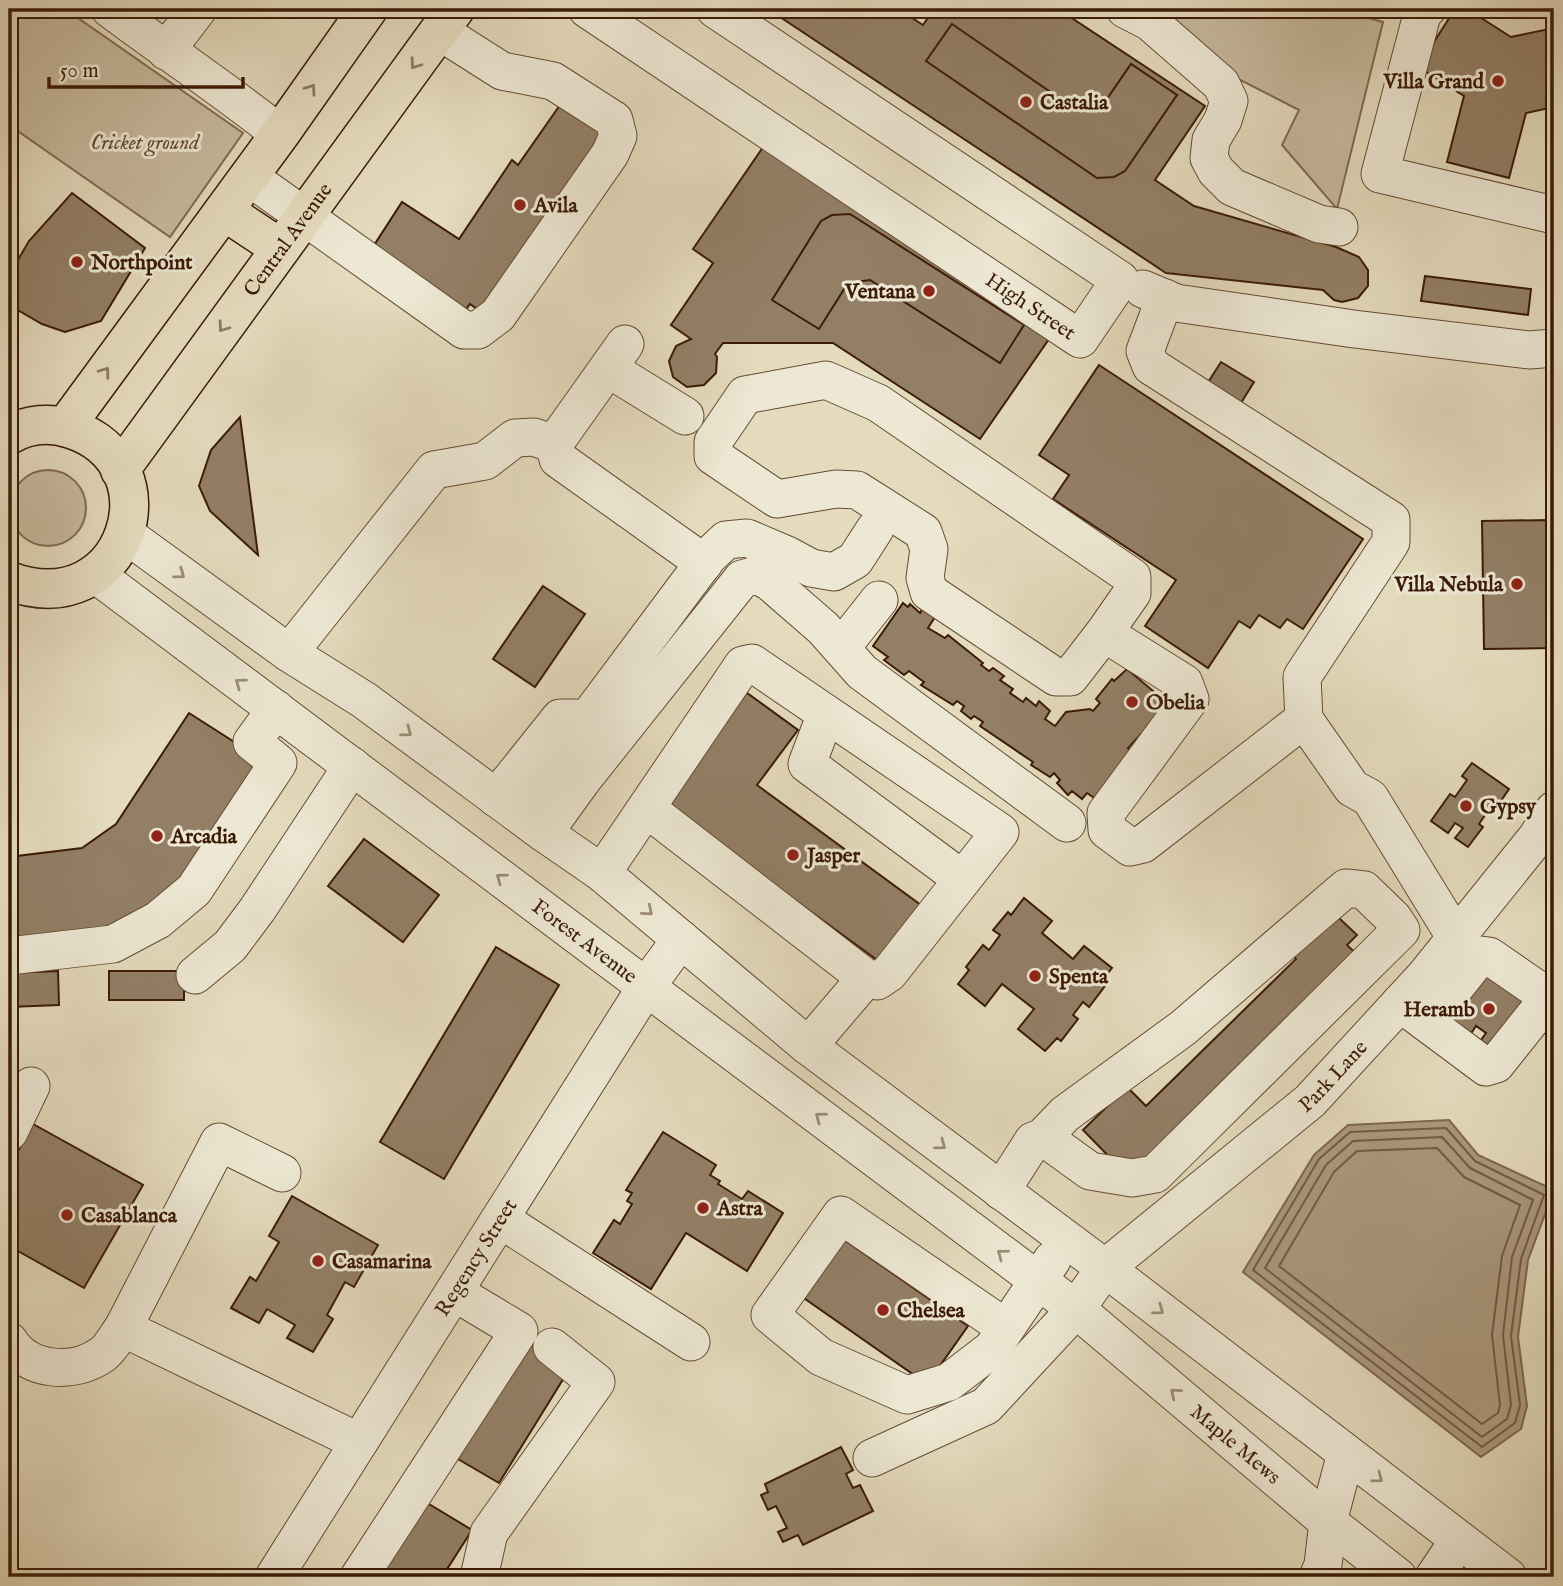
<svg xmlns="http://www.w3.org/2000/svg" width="1563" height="1586" font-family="'IM FELL English',serif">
<rect width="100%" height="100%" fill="#e4dbbd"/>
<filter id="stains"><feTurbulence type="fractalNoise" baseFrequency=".00286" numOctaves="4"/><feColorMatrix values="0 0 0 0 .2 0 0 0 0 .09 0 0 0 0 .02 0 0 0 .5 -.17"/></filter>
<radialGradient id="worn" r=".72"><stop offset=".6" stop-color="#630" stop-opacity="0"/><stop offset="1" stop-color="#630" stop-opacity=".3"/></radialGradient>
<g fill="#c7ba9e" stroke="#826a52" stroke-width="2">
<path d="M9 9H65L243 133 170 237 9 125Z"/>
<path d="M1101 9H1336L1383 22 1337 209 1282 145 1299 110Z"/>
<circle cx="48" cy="508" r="38"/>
</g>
<path fill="#ab9a7f" stroke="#7f674f" stroke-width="2" d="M1449 1120 1478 1155 1554 1190 1528 1260 1518 1337 1527 1406 1521 1429 1481 1457 1243 1272 1314 1155 1348 1125Z"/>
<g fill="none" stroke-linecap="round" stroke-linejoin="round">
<g stroke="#745a43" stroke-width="2">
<path d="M1446 1128 1475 1161 1544 1195 1521 1259 1511 1336 1520 1405 1515 1423 1482 1447 1253 1270 1319 1159 1350 1132Z"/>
<path d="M1442 1137 1470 1168 1533 1200 1512 1257 1503 1335 1511 1405 1507 1419 1482 1437 1265 1268 1326 1165 1353 1141Z"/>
<path d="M1437 1148 1464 1177 1520 1205 1502 1256 1492 1335 1500 1405 1498 1413 1482 1424 1279 1266 1334 1172 1357 1151Z"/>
</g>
</g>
<g fill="#937f66" stroke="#3c1b07" stroke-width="2">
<path d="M768 9H898L923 25 934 9H1058L1205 106 1155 180 1194 206 1336 247 1359 257 1368 270V286L1358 298 1342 302 1334 300 1323 290 1166 273Z"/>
<path d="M1455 9H1467L1511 37 1554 28V107L1526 113 1509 178 1447 162 1464 96 1418 67Z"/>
<path d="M952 24 1078 111 1100 109 1131 64 1177 95 1125 171 1114 177 1097 178 926 61Z"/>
<path d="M565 98 606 126 556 207 481 312 470 304 463 314 369 253 402 202 459 239 512 160 518 165Z"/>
<path d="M772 134 1058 326 980 439 833 343H723L715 354 717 357 716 373 704 385 687 387 673 377 669 361 676 346 691 339 671 325 713 263 693 249Z"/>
<path d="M72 193 145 248 101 321 65 332 42 324 9 305V275L29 241Z"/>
<path d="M850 214 1024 325 1000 363 870 280 848 283 819 329 772 300 821 221 832 215Z"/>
<path d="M1425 276 1531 289 1528 315 1421 301Z"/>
<path d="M1221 362 1254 382 1241 403 1207 384Z"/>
<path d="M1099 365 1363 539 1303 629 1287 619 1280 628 1259 615 1250 628 1239 621 1208 668 1145 626 1176 580 1053 499 1069 475 1039 455Z"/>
<path d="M240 417 258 555 210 511 199 486 211 450Z"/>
<path d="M1550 520 1552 648 1484 649 1482 521Z"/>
<path d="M543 586 585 614 535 687 493 659Z"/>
<path d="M903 603 908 607 910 604 920 613 923 608 935 617 928 628 945 638 948 635 983 663 981 665 989 671 993 668 1004 676 1000 680 1013 689 1010 693 1023 702 1026 698 1036 706 1039 701 1050 711 1045 719 1055 726 1066 712 1090 709 1093 711 1100 703 1096 699 1112 679 1114 681 1127 669 1165 701 1160 707 1164 710 1145 737 1141 734 1128 748 1134 754 1097 800 1087 793 1082 799 1072 791 1068 795 1057 783 1060 780 1054 773 1050 777 1031 765 1033 762 980 726 983 722 974 716 971 719 961 711 964 706 957 701 953 705 921 685 924 682 909 671 904 675 884 660 888 657 873 646Z"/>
<path d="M743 690 798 730 757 785 925 908 884 965 660 802Z"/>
<path d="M189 713 264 761 183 885 126 931 9 945V857L82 848 116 824Z"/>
<path d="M1472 763 1509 789 1496 808 1492 805 1479 824 1483 827 1468 847 1455 838 1463 828 1455 823 1448 833 1431 821 1450 794 1455 797 1467 780 1462 776Z"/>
<path d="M364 839 439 895 403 942 328 886Z"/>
<path d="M1024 898 1052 921 1042 933 1073 959 1084 946 1112 968 1101 982 1105 986 1089 1007 1083 1002 1073 1015 1078 1019 1061 1041 1057 1038 1045 1051 1018 1029 1034 1009 1002 984 985 1006 958 984 969 970 966 967 983 945 989 950 1000 935 993 930 1008 912 1011 915Z"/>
<path d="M1339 918 1357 935 1347 945 1364 961 1153 1174 1124 1172 1083 1130 1127 1087 1146 1106 1296 959 1286 945Z"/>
<path d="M496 947 559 985 444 1179 380 1142Z"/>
<path d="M1485 958 1541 995 1497 1061 1476 1047 1486 1033 1476 1026 1466 1041 1437 1021Z"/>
<path d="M58 971 59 1005 9 1007V973Z"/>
<rect x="109" y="971" width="75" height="29"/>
<path d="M33 1124 143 1185 84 1288 9 1246V1167Z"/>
<path d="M663 1132 716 1165 710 1175 720 1181 718 1184 742 1199 748 1191 783 1213 747 1271 686 1233 651 1289 593 1253 614 1220 620 1224 632 1204 627 1201 632 1193 626 1190Z"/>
<path d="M292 1196 378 1245 354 1287 345 1282 327 1315 333 1319 313 1352 287 1338 295 1325 267 1309 259 1323 231 1308 250 1277 256 1281 279 1242 269 1236Z"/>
<path d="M839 1236 968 1326 927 1384 798 1294Z"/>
<path d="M522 1339 570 1368 499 1483 451 1455Z"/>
<path d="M841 1447 853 1470 846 1474 853 1488 860 1485 873 1511 803 1545 798 1535 783 1542 778 1532 787 1528 776 1506 768 1510 761 1495 768 1492 765 1484Z"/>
<path d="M424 1501 472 1530 442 1577H377Z"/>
</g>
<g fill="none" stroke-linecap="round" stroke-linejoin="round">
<defs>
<g id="minor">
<path d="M110 9C166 51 225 90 280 134"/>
<path id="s1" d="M587 9 1080 339 1120 280 715 9"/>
<path d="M1125 9 1150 22 1221 84 1229 101 1223 120 1211 140 1209 158 1216 171 1232 187 1319 224 1339 227"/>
<path d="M1427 9 1423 11 1380 174 1554 215"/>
<path d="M166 51 198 9"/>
<path d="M249 177 464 330H478L498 315 610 154 618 136 614 120 553 81 502 71 439 31"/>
<path d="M1143 289 1176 303 1354 329 1529 350 1554 348"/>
<path d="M1165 298 1145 351 1151 366 1391 520V542L1302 677 1304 719 1352 788 1370 798 1456 938"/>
<path d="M625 344 554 444 558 459 704 563"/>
<path d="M609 369 685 416"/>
<path d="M125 534 289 653 364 700 544 833 602 873 808 1046 1105 1268 1508 1577"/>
<path id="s2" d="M95 574 1076 1309 1328 1522 1398 1577"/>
<path d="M1104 633 1070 677H1056L929 592 925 578 929 549 923 532 857 490 836 489 777 499 713 456V442L745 395 826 380 878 403 1132 577V593L1104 633 1184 683 1190 699 1106 813 1107 830 1130 847 1143 844 1304 719"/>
<path d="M841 648 879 600"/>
<path d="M289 653 434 470 485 461 515 438 534 437 554 444"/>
<path d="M826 714 807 764 962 879"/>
<path d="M496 798 560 718H576"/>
<path d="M517 813 708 557 726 540 747 538 787 555 811 568 834 572 855 560 875 529"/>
<path d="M544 833 583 779 742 579 757 575 770 582 823 628 862 672 1067 823"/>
<path d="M602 873 743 665 752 663 1000 832 889 973 877 981 866 978 646 808"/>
<path d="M9 956 113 944 158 920 194 890 278 763 252 742 276 709"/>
<path d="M195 975 230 946 257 910 352 766"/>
<path d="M1400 1003 1486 1067 1496 1064 1547 1000 1544 994 1489 956 1481 955 1427 1022"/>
<path d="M808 1046 866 978"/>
<path d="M9 1132 31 1086"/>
<path d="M282 1173 219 1142 123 1328 359 1442"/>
<path d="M1001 1191 1033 1141 1043 1137 1090 1171 1132 1178 1155 1174 1401 930 1393 918 1364 890 1346 888 1183 1028 1065 1114 1043 1137"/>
<path d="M500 1219 691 1342"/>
<path d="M1006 1328 841 1215 770 1315 821 1357 907 1395 949 1382 992 1349 1052 1260"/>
<path d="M9 1341C28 1372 74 1375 103 1354 111 1348 117 1336 123 1328"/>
<path id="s3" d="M872 1458 986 1406 1076 1309 1105 1268 1310 1101 1425 976 1537 837 1554 810"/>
<path id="s4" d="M274 1577 646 987 681 939"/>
<path d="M359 1577 519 1331 454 1292"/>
<path d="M479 1577 489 1533 596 1382 552 1347"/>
<path d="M1318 1577 1323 1565 1328 1522 1346 1453"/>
<path d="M1434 1577 1459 1540"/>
</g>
<g id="major">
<path d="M224 211 280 248"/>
<path d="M65 427 280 134 368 9"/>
<path d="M9 435C28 424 50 422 71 429 177 463 127 625 9 581"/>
<path id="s5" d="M120 470 455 9"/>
</g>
</defs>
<use href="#minor" stroke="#664b34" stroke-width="39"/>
<use href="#major" stroke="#3c1b07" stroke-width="41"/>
<use href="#minor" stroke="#ede8d4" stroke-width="37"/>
<use href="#major" stroke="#e4dbbd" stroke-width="38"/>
</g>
<defs><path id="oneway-chevron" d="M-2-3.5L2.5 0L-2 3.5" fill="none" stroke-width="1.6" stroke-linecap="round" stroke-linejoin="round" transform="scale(1.75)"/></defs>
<g stroke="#907b62">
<use href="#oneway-chevron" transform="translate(415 64) rotate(126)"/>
<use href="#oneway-chevron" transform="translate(311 89) rotate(-55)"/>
<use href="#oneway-chevron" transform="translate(223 327) rotate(126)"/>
<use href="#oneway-chevron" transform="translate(105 372) rotate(-54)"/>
</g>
<g stroke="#9d8c78">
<use href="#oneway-chevron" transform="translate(180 574) rotate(36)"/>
<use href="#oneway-chevron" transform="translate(240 683) rotate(-143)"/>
<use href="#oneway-chevron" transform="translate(407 732) rotate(37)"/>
<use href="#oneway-chevron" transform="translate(501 878) rotate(-143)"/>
<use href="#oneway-chevron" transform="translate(648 911) rotate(40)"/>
<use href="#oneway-chevron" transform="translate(820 1117) rotate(-143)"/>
<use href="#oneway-chevron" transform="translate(941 1145) rotate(37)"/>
<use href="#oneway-chevron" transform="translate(1002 1254) rotate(-143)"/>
<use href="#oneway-chevron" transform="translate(1159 1310) rotate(37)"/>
<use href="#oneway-chevron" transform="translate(1175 1393) rotate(-140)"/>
<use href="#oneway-chevron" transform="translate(1378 1478) rotate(37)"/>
</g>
<g fill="#8f2418" stroke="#ede8d4" stroke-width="2.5">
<circle cx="1498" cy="81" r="7"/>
<circle cx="1026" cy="102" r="7"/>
<circle cx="520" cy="205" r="7"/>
<circle cx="77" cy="262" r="7"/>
<circle cx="929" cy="291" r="7"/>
<circle cx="1517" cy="584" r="7"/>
<circle cx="1132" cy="702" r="7"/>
<circle cx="1466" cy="806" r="7"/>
<circle cx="157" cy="836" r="7"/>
<circle cx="793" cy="855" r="7"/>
<circle cx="1035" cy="976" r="7"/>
<circle cx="1489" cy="1009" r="7"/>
<circle cx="703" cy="1208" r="7"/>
<circle cx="67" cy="1215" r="7"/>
<circle cx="318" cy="1261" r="7"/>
<circle cx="883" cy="1310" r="7"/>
</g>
<g text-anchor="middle" stroke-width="6" stroke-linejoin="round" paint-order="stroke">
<g font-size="21" font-weight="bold" fill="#3c1b07" stroke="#ede8d4" text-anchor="start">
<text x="1484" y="88" text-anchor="end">Villa Grand</text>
<text x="1040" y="109">Castalia</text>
<text x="534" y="212">Avila</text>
<text x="91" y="269">Northpoint</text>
<text x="915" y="298" text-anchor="end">Ventana</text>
<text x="1503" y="591" text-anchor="end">Villa Nebula</text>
<text x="1146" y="709">Obelia</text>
<text x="1480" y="813">Gypsy</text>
<text x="171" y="843">Arcadia</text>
<text x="807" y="862">Jasper</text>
<text x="1049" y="983">Spenta</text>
<text x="1475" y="1016" text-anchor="end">Heramb</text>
<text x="717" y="1215">Astra</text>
<text x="81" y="1222">Casablanca</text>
<text x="332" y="1268">Casamarina</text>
<text x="897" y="1317">Chelsea</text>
</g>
<g font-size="21" font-style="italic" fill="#664b34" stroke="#ede8d4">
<text x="145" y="149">Cricket ground</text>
</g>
<g font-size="21" fill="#3c1b07" stroke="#ede8d4">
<text dy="7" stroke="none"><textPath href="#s5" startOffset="285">Central Avenue</textPath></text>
<text dy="7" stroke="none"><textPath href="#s1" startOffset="534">High Street</textPath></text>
<text dy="7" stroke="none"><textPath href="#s2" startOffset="612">Forest Avenue</textPath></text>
<text dy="7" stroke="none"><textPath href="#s3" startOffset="606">Park Lane</textPath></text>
<text dy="7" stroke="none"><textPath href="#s4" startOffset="378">Regency Street</textPath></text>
<text dy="7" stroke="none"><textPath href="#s2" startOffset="1435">Maple Mews</textPath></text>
</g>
</g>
<rect width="1563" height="1586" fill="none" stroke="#e4dbbd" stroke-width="35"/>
<rect x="10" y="10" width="1542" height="1565" fill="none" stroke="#3c1b07" stroke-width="3.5"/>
<rect x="18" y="18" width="1528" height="1551" fill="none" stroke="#3c1b07" stroke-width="2"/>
<path d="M49 77v10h194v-10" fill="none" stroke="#3c1b07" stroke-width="3.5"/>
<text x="60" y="77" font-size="21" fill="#3c1b07" stroke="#ede8d4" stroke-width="5" paint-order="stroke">50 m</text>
<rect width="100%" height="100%" filter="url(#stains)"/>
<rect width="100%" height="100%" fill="url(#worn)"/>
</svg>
